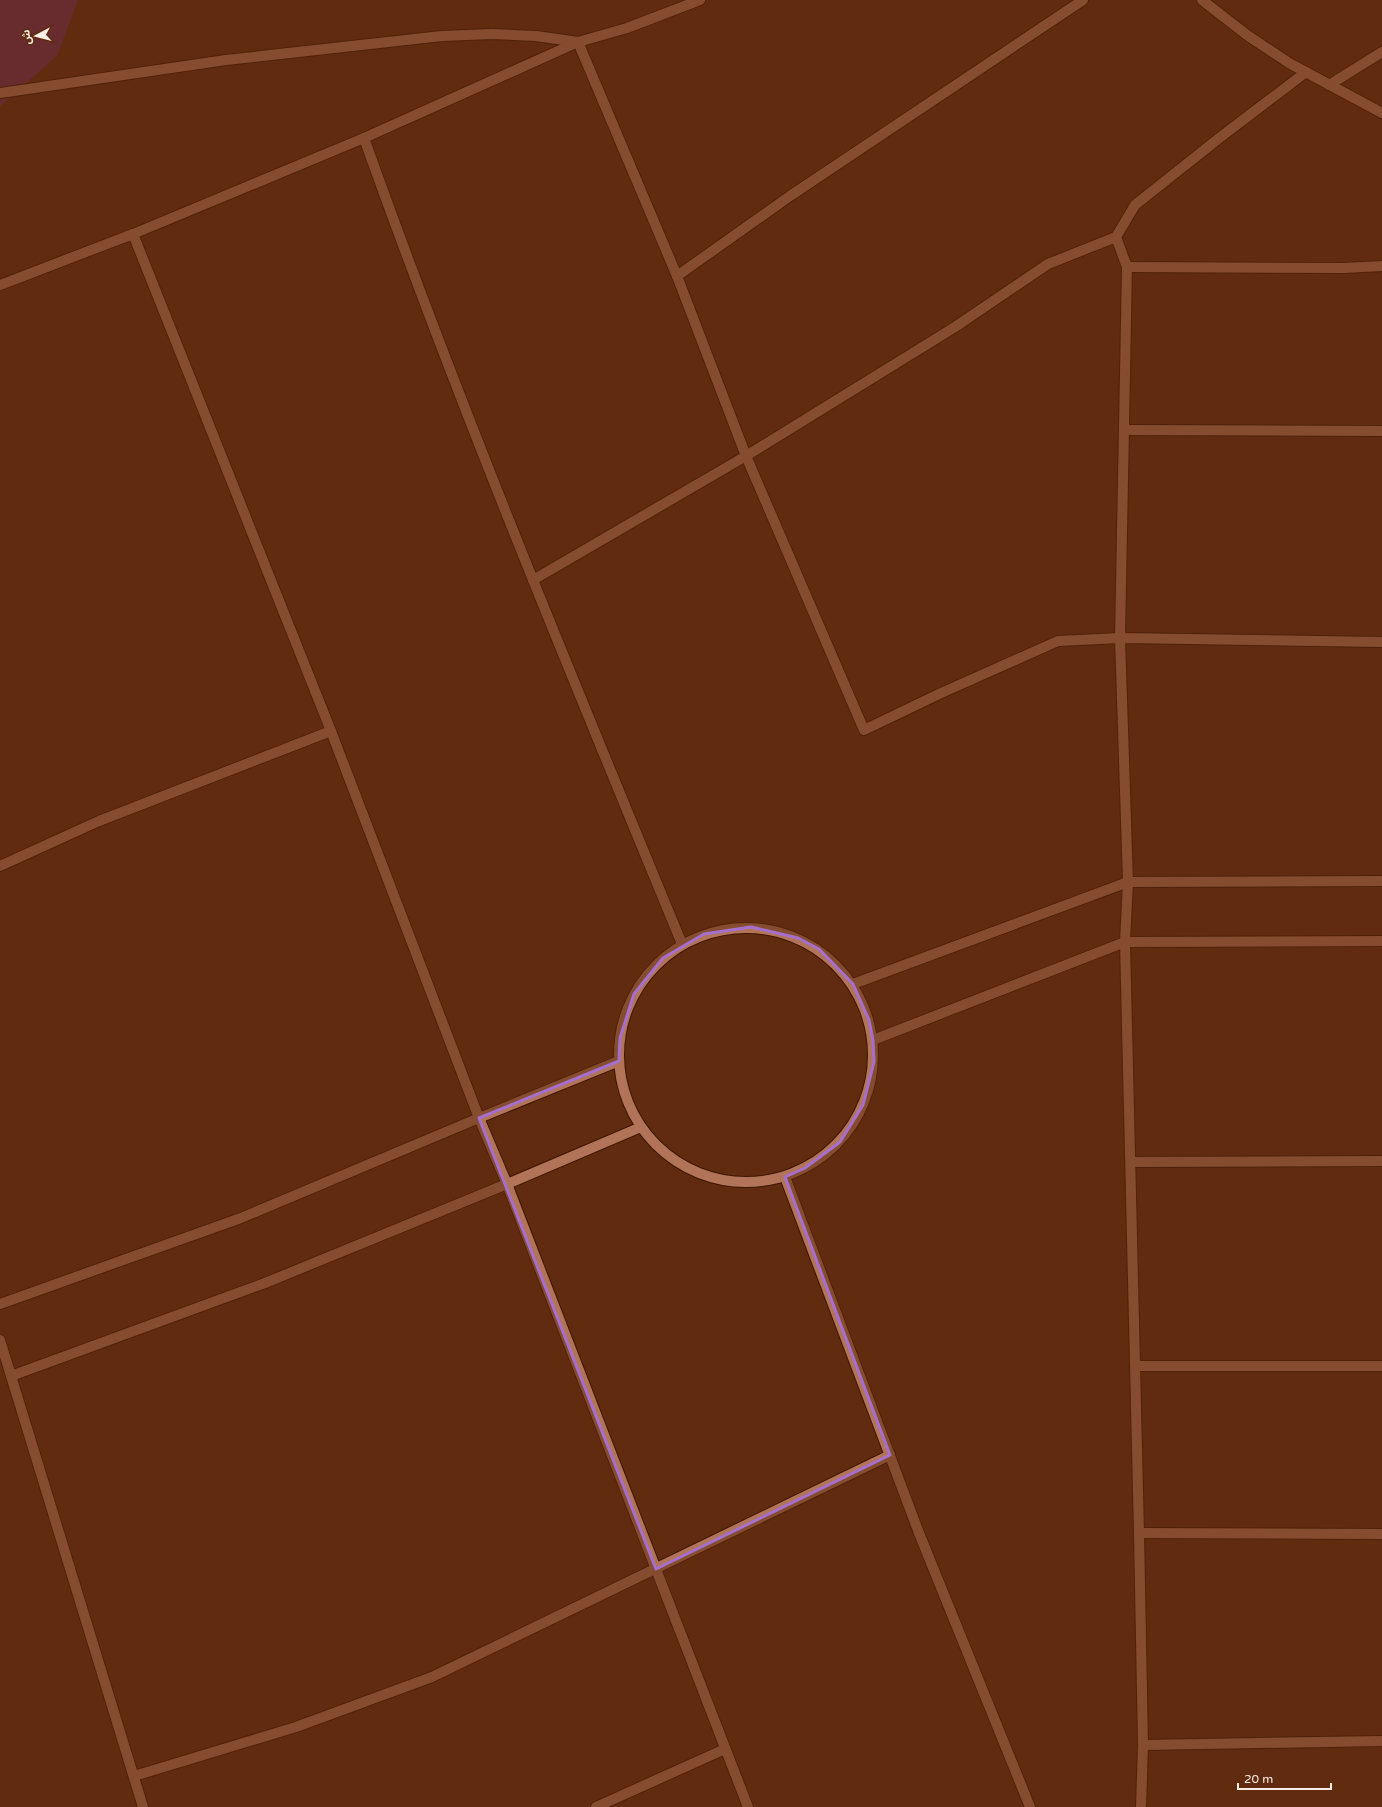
<svg xmlns="http://www.w3.org/2000/svg" width="1382" height="1807" font-family="'Varela Round','Noto Sans Arabic',sans-serif">
<rect width="100%" height="100%" fill="#612b0f"/>
<path fill="#722d57" d="M0 0H78L57 56 0 106Z"/>
<g fill="none" stroke-linecap="round" stroke-linejoin="round">
<defs>
<g id="street">
<path d="M1202 0 1247 35 1289 63 1382 113"/>
<path d="M1329 85 1382 52"/>
<path d="M0 93 226 60 442 36 492 34 536 36 578 42 677 276 746 456 864 730 939 694 1058 641 1120 638 1382 642"/>
<path d="M133 234 331 731 479 1118 507 1184 748 1807"/>
<path d="M1127 267 1344 268 1382 266"/>
<path d="M677 276 790 196 1083 0"/>
<path d="M0 285 133 234 364 138"/>
<path d="M1125 430 1382 431"/>
<path d="M533 580 746 456 955 327 1048 264 1116 237"/>
<path d="M0 866 99 821 331 731"/>
<circle cx="746" cy="1055" r="127"/>
<path d="M682 944C572 677 461 410 364 138L578 42 627 28 700 0"/>
<path d="M853 984 1128 882 1382 881"/>
<path d="M873 1040 1125 942 1382 941"/>
<path d="M1131 1162 1382 1161"/>
<path d="M785 1177 919 1533 1030 1807"/>
<path d="M0 1304 241 1218 479 1118 619 1061"/>
<path d="M0 1340 143 1807"/>
<path d="M1136 1366H1382"/>
<path d="M11 1376 265 1283 507 1184 641 1127"/>
<path d="M1139 1533 1382 1534"/>
<path d="M1143 1745 1382 1741"/>
<path d="M134 1776 296 1727 432 1677 890 1455"/>
<path d="M596 1807 725 1749"/>
<path d="M1141 1807 1143 1745 1139 1533 1125 942 1128 882 1120 638 1127 267 1116 237 1135 205 1218 139 1306 72"/>
</g>
</defs>
<use href="#street" stroke="#3e1602" stroke-width="12"/>
<use href="#street" stroke="#b17458" stroke-width="10"/>
</g>
<path d="M0 0H1382V1807H0ZM751 927 798 938 819 949 853 984 869 1020 873 1040 874 1062 863 1105 840 1142 805 1168 785 1177 890 1455 656 1569 479 1118 619 1061 620 1038 634 994 663 958 704 934Z" fill="#612b0f" fill-opacity=".55" fill-rule="evenodd"/>
<path fill="none" stroke="#a76fcd" stroke-width="3" stroke-linejoin="round" d="M751 927 798 938 819 949 853 984 869 1020 873 1040 874 1062 863 1105 840 1142 805 1168 785 1177 890 1455 656 1569 479 1118 619 1061 620 1038 634 994 663 958 704 934Z"/>
<g transform="translate(36 36) rotate(263)" stroke="#612b0f" stroke-width="3" paint-order="stroke">
<path d="M0-3L7 15L0 10L-7 15Z" fill="#faece6"/>
<text y="-6" font-size="11" font-weight="bold" text-anchor="middle" fill="#faece6">ش</text>
</g>
<path d="M1238 1783v6h93v-6" fill="none" stroke="#faece6" stroke-width="2"/>
<text x="1244" y="1783" font-size="12" fill="#faece6" stroke="#612b0f" stroke-width="3" paint-order="stroke">20 m</text>
</svg>
